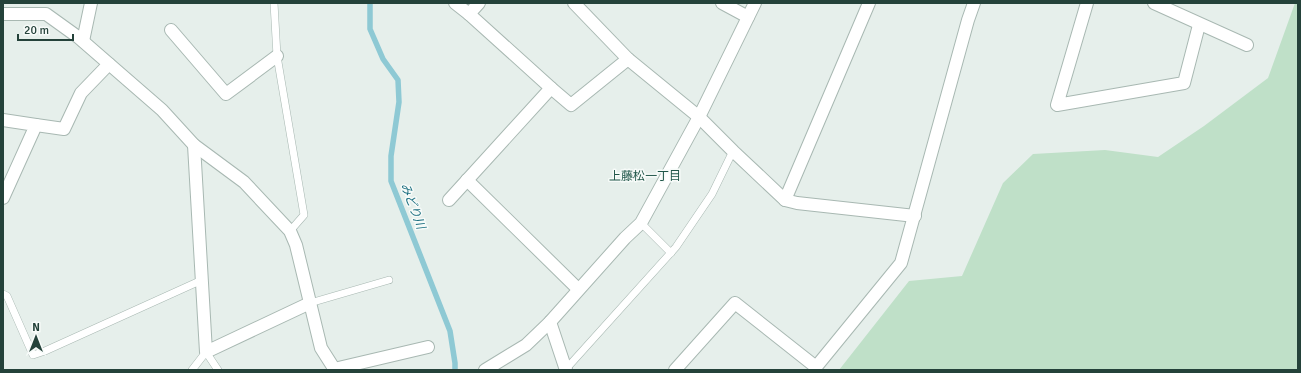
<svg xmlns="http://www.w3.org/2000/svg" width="1301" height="373" font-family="Signika,'Noto Sans JP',sans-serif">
<rect width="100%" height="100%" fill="#e6efeb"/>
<path fill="#bfe0c8" d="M1295 3H1298V370H839L909 281 962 276 1003 183 1033 154 1105 150 1158 157 1204 126 1268 78Z"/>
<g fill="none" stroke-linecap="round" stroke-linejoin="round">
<path stroke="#8ec9d4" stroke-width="5.5" d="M370 3V29L383 59 398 80 399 102 391 156V181L450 331 455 363V370"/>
<defs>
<g id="lane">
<path d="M274 3 277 56 304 215 290 231"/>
<path d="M641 223 671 253"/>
<path d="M3 294 7 296 33 355 45 351 202 280"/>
<path d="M310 303 389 280"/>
<path d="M566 369 676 247 712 194 733 151"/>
<path d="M192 370 206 352 218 370"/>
</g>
<g id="street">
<path d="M455 3 469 14 551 88 571 105 628 59 699 117 733 151 785 200"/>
<path d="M574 3 628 59"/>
<path d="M722 3 748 17"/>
<path d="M869 3 785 200 797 203 915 216"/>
<path d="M1087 3 1057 105 1184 83 1199 25"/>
<path d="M1154 3 1247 45"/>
<path d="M3 14H46L78 37 162 110 194 145 244 182 290 231 296 245 321 348 335 370"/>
<path d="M469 14 479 3"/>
<path d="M171 30 226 94 277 56"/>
<path d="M83 41 91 3"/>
<path d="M3 120 36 125 3 198"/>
<path d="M36 125 64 129 81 93 109 64"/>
<path d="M194 145 206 352 310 303"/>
<path d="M467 180 578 289"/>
<path d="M449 200 551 88"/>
<path d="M550 322 566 370"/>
<path d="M334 369 428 347"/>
<path d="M485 370 526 345 550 322 625 238 641 223 699 117 755 3"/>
<path d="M675 370 735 303 816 367"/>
<path d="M815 370 816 367 901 263 968 20 974 3"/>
</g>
</defs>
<use href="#lane" stroke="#a8b8b2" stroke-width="8"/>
<use href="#street" stroke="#a8b8b2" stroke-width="14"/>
<use href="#lane" stroke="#fff" stroke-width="7"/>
<use href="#street" stroke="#fff" stroke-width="12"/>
</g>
<g text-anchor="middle" stroke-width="3" stroke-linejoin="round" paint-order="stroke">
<g font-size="12" fill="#1f5548" stroke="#f7fbf9">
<text x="645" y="180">上藤松一丁目</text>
</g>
<g font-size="12" font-style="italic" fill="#1c6f80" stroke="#f7fbf9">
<text transform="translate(413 206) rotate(69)" y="4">みどり川</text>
</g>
</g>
<rect width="1301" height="373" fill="none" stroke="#24423a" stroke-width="8"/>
<g transform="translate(36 337)" stroke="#f7fbf9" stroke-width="3" paint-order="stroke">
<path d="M0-3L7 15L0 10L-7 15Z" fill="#24423a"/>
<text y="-6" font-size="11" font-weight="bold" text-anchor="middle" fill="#24423a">N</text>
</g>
<path d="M18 34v6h55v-6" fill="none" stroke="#24423a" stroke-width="2"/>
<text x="24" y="34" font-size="12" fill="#24423a" stroke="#f7fbf9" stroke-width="3" paint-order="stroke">20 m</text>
</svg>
